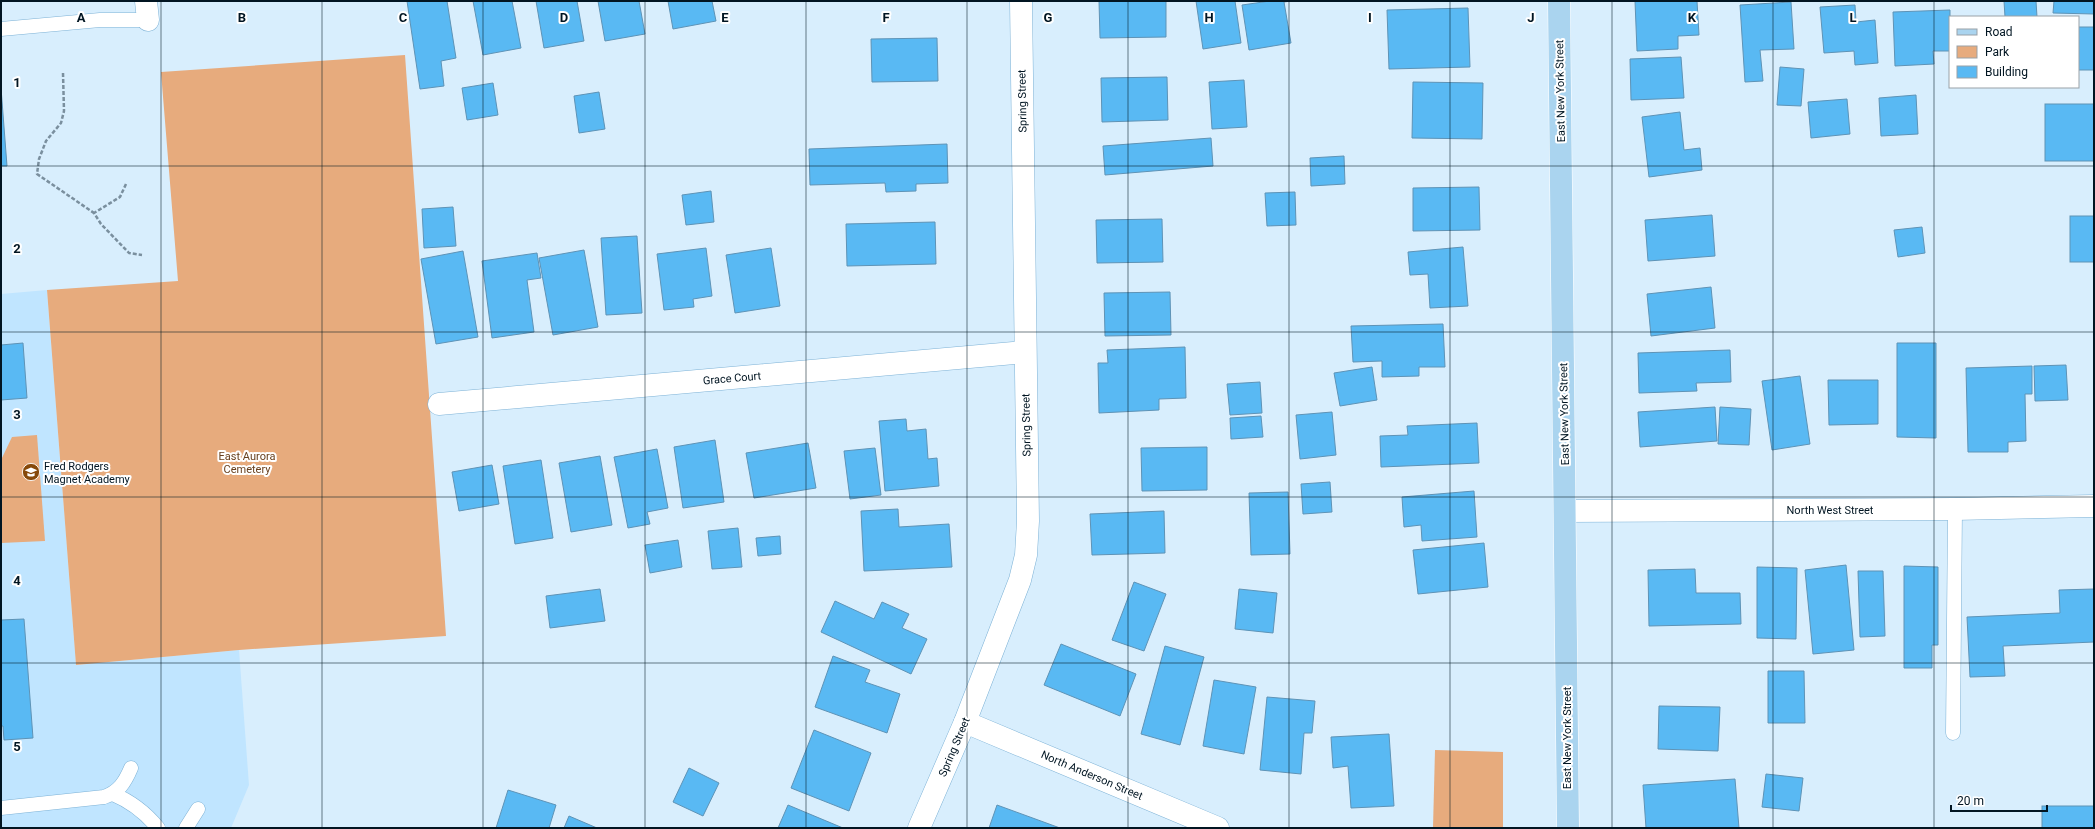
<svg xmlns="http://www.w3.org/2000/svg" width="2095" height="829" font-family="Roboto,sans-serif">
<rect width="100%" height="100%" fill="#d8eefd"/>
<path fill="#c0e5ff" d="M47 290 76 665 239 650 249 785 231 828H1V294Z"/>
<g fill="#e7ab7d">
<path d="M405 55 446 636 239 650 76 665 47 290 178 281 161 72Z"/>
<path d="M37 435 45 541 1 543V460L12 437Z"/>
<path d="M1435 750 1503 752V828H1433Z"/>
</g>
<g fill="#59b9f3" stroke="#5e93b6">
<path d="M407 1H447L456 58 441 61 444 86 420 89Z"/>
<path d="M473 1H512L521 48 483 55Z"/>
<path d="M536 1H577L584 41 544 48Z"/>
<path d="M598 1H639L645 34 605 41Z"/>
<path d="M668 1H712L716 21 673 29Z"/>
<path d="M1099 1H1166V37L1100 38Z"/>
<path d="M1196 1H1235L1241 43 1203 49Z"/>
<path d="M1270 1H1291L1284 2 1291 43 1249 50 1242 5Z"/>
<path d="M1635 1H1697L1699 35 1678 36V49L1637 51Z"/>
<path d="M2004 1H2036L2037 17H2005Z"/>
<path d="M2054 1H2094V14L2053 13Z"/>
<path d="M1791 2 1794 49 1760 50 1763 81 1745 82 1740 5Z"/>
<path d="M1855 5 1856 22 1875 20 1878 63 1855 65 1854 51 1824 53 1820 7Z"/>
<path d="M1468 8 1470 67 1389 69 1387 10Z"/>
<path d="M1950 10V51H1933L1934 64 1895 66 1893 12Z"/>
<rect x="2078" y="27" width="16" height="43"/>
<path d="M937 38 938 81 872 82 871 39Z"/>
<path d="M1681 57 1684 98 1631 100 1630 59Z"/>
<path d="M1780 67 1804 69 1801 106 1777 105Z"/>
<path d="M1167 77 1168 120 1102 122 1101 78Z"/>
<path d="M1244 80 1247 127 1212 129 1209 82Z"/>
<path d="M1413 82 1483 83 1482 139 1412 138Z"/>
<path d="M493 83 498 115 467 120 462 88Z"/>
<path d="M1 88 7 166H1Z"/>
<path d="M599 92 605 129 579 133 574 96Z"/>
<path d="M1916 95 1918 134 1881 136 1879 98Z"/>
<path d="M1847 99 1850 134 1811 138 1808 102Z"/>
<rect x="2045" y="104" width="49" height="57"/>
<path d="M1680 112 1684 150 1700 148 1702 170 1649 177 1642 117Z"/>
<path d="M1211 138 1213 166 1105 175 1103 146Z"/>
<path d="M947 144 948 183 916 184V191L886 192 885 183 810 185 809 149Z"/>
<path d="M1344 156 1345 184 1311 186 1310 158Z"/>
<path d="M1479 187 1480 230 1413 231V188Z"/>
<path d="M711 191 714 222 686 225 682 195Z"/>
<path d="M1295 192 1296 225 1267 226 1265 193Z"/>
<path d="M453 207 456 246 424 248 422 209Z"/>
<path d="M1712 215 1715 256 1648 261 1645 220Z"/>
<rect x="2070" y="216" width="24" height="46"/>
<path d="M1162 219 1163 262 1097 263 1096 220Z"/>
<path d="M935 222 936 264 847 266 846 224Z"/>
<path d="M1922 227 1925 253 1898 257 1894 230Z"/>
<path d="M637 236 642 313 606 315 601 238Z"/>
<path d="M1463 247 1468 306 1430 308 1428 274 1410 275 1408 252Z"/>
<path d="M706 248 712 296 693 299 694 307 664 310 657 254Z"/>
<path d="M771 248 780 306 735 313 726 255Z"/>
<path d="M584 250 598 327 553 335 539 258Z"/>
<path d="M463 251 478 337 436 344 421 259Z"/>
<path d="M537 253 541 278 527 280 534 332 492 338 482 261Z"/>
<path d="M1711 287 1715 328 1651 336 1647 294Z"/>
<path d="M1170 292 1171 335 1105 336 1104 293Z"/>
<path d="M1443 324 1445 367H1419V376L1382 377V361L1353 362 1351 326Z"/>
<path d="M23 343 27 398 1 400V345Z"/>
<path d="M1897 343H1936V438L1897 437Z"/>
<path d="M1185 347 1186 398 1159 399V410L1099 413 1098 363H1108L1107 350Z"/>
<path d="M1730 350 1731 382 1696 383 1697 391 1639 393 1638 353Z"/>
<path d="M2066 365 2068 400 2035 401 2034 366Z"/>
<path d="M2032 366V394H2025L2026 441 2008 442V452H1968L1966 368Z"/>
<path d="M1372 367 1377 400 1340 406 1334 373Z"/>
<path d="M1800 376 1810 444 1772 450 1762 381Z"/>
<path d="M1828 380H1878V424L1829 425Z"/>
<path d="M1260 382 1262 413 1230 415 1227 384Z"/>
<path d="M1715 407 1717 441 1640 447 1638 412Z"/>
<path d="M1720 407 1751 409 1749 445 1718 444Z"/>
<path d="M1332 412 1336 455 1300 459 1296 415Z"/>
<path d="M1261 416 1263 437 1231 439 1230 418Z"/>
<path d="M906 419 907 431 926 429 928 459 937 458 939 486 885 491 879 421Z"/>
<path d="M1477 423 1479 463 1381 467 1380 436 1408 435 1407 426Z"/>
<path d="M715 440 724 502 683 508 674 447Z"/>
<path d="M808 443 816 488 754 498 746 453Z"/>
<path d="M1207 447V490L1142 491 1141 448Z"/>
<path d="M875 448 881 495 850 499 844 451Z"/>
<path d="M657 449 668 508 647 512 650 524 628 528 614 457Z"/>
<path d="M600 456 612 525 571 532 559 463Z"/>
<path d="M541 460 553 538 515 544 503 466Z"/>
<path d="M492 465 499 504 459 511 452 472Z"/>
<path d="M1330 482 1332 512 1303 514 1301 484Z"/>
<path d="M1474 491 1477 537 1422 541 1421 525 1404 527 1402 497Z"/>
<path d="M1288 492 1290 554 1251 555 1249 493Z"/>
<path d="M898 509 899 527 949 524 952 567 864 571 861 511Z"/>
<path d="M1164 511 1165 553 1092 555 1090 514Z"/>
<path d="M738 528 742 567 712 569 708 531Z"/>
<path d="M780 536 781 554 758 556 756 538Z"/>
<path d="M678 540 682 567 650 573 645 545Z"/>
<path d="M1484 543 1488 587 1418 594 1413 550Z"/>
<path d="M1846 565 1854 650 1813 654 1805 570Z"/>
<path d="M1904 566 1938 567V645H1932V668H1904Z"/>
<path d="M1757 567 1797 568 1796 639 1757 638Z"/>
<path d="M1695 569 1696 593H1740L1741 624 1649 626 1648 570Z"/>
<path d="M1858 571H1883L1885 636 1860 637Z"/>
<path d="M1134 582 1166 594 1144 651 1112 640Z"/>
<path d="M600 589 605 621 550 628 546 596Z"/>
<path d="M1239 589 1277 593 1273 633 1235 629Z"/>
<path d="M2094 589V642L2003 646 2005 676 1970 677 1967 617 2060 613 2059 590Z"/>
<path d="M835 601 874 619 882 602 909 614 902 628 927 639 911 674 821 632Z"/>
<path d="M24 619 33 738 4 740 3 726H1V620Z"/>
<path d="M1061 644 1136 674 1120 716 1044 685Z"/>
<path d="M1165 646 1204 657 1180 745 1141 734Z"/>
<path d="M833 656 870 670 865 682 900 694 887 733 815 707Z"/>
<path d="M1768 671H1804L1805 723H1768Z"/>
<path d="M1214 680 1256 687 1244 754 1203 746Z"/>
<path d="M1267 697 1315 701 1312 733H1304L1301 774 1260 770Z"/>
<path d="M1659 706 1720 707 1718 751 1658 749Z"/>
<path d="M814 730 871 753 849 811 791 788Z"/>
<path d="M1389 734 1394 806 1351 808 1348 766 1333 768 1331 737Z"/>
<path d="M689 768 719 783 703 816 673 802Z"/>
<path d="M1766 774 1803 778 1799 811 1762 807Z"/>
<path d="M1735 779 1739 828H1646L1643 785Z"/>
<path d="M508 790 556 805 549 828H496Z"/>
<path d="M788 805 843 828H778Z"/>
<path d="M997 805 1060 828H989Z"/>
<rect x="2042" y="806" width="52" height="22"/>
<path d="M569 816 597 828H564Z"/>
</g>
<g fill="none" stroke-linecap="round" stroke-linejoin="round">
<defs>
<g id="service">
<path d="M1 29 100 20H148"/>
<path d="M1953 733 1955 509"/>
<path d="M113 794C132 802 145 812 158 828"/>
<path d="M1 808 104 797C119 792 125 782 131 768"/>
<path d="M186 828 198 809"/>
</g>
<g id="minor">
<path d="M146 1 148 20"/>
<path d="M439 404 1025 352"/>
<path d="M1565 511 1955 509 2094 506"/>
<path d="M965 722 1218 828"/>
<path d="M919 828 965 722 1020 580 1026 555 1028 521 1021 1"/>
</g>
<path id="primary" d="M1559 1 1568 828"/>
</defs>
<use href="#service" stroke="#7db2d6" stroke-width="15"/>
<use href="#minor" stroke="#7db2d6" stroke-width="23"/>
<use href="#primary" stroke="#fff" stroke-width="23"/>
<g stroke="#7a8f9e" stroke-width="2.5" stroke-dasharray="4 2" stroke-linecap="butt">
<path d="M63 73 64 111 61 123 46 141 39 159 37 174 94 213"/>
<path d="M126 184 120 197 94 213 101 224 129 253 142 255"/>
</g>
<use href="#service" stroke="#fff" stroke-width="14"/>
<use href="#minor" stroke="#fff" stroke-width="22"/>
<use href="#primary" stroke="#aad4ef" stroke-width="22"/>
</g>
<path fill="none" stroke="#011522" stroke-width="1" stroke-opacity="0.55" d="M161 1V828M322 1V828M483 1V828M645 1V828M806 1V828M967 1V828M1128 1V828M1289 1V828M1450 1V828M1612 1V828M1773 1V828M1934 1V828M1 166H2094M1 332H2094M1 497H2094M1 663H2094"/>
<defs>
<symbol id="school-disc" viewBox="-11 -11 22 22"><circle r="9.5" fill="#87490a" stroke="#fff"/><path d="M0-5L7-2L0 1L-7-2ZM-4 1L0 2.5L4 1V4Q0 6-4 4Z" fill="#fff"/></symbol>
</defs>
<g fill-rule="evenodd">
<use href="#school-disc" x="21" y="462" width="20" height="20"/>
</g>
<g text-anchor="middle" stroke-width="4" stroke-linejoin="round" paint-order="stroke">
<g font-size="11" fill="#011522" stroke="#fff">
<text transform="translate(1560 91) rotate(-91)" y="4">East New York Street</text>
<text transform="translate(1022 101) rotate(-91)" y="4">Spring Street</text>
<text transform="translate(732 378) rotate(-5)" y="4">Grace Court</text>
<text transform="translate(1564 414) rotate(-91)" y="4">East New York Street</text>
<text transform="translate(1026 425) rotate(-91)" y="4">Spring Street</text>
<text x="1830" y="514">North West Street</text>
<text transform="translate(1567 738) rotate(-90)" y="4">East New York Street</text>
<text transform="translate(954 747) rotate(-67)" y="4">Spring Street</text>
<text transform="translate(1092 775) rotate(23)" y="4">North Anderson Street</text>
</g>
<g font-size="11" fill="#68401e" stroke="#fff">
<text x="247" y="460">East Aurora<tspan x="247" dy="13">Cemetery</tspan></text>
</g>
<g font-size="11" fill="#011522" stroke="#fff" text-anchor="start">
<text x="44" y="470">Fred Rodgers<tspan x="44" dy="13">Magnet Academy</tspan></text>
</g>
</g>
<g font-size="13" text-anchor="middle" font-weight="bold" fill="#011522" stroke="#fff" stroke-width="4" stroke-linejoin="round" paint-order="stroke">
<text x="81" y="22">A</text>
<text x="242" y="22">B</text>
<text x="403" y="22">C</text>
<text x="564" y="22">D</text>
<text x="725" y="22">E</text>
<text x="886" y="22">F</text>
<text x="1048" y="22">G</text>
<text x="1209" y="22">H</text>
<text x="1370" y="22">I</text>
<text x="1531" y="22">J</text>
<text x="1692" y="22">K</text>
<text x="1853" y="22">L</text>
<text x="17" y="87">1</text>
<text x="17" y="253">2</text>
<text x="17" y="419">3</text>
<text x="17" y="585">4</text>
<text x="17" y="751">5</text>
</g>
<rect width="2095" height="829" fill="none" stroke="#011522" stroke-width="4"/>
<rect x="1949" y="16" width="130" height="72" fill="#ffffff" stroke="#99a1a7"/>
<rect x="1957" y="29" width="20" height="6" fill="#aad4ef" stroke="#99a1a7"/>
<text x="1985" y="36" font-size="12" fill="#011522">Road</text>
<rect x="1957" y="46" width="20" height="12" fill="#e7ab7d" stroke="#99a1a7"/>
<text x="1985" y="56" font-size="12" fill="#011522">Park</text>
<rect x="1957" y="66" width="20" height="12" fill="#59b9f3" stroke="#99a1a7"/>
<text x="1985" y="76" font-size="12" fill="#011522">Building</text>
<path d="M1951 805v6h96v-6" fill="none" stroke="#011522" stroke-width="2"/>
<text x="1957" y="805" font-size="12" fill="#011522" stroke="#ffffff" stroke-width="3" paint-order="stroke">20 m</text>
</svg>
